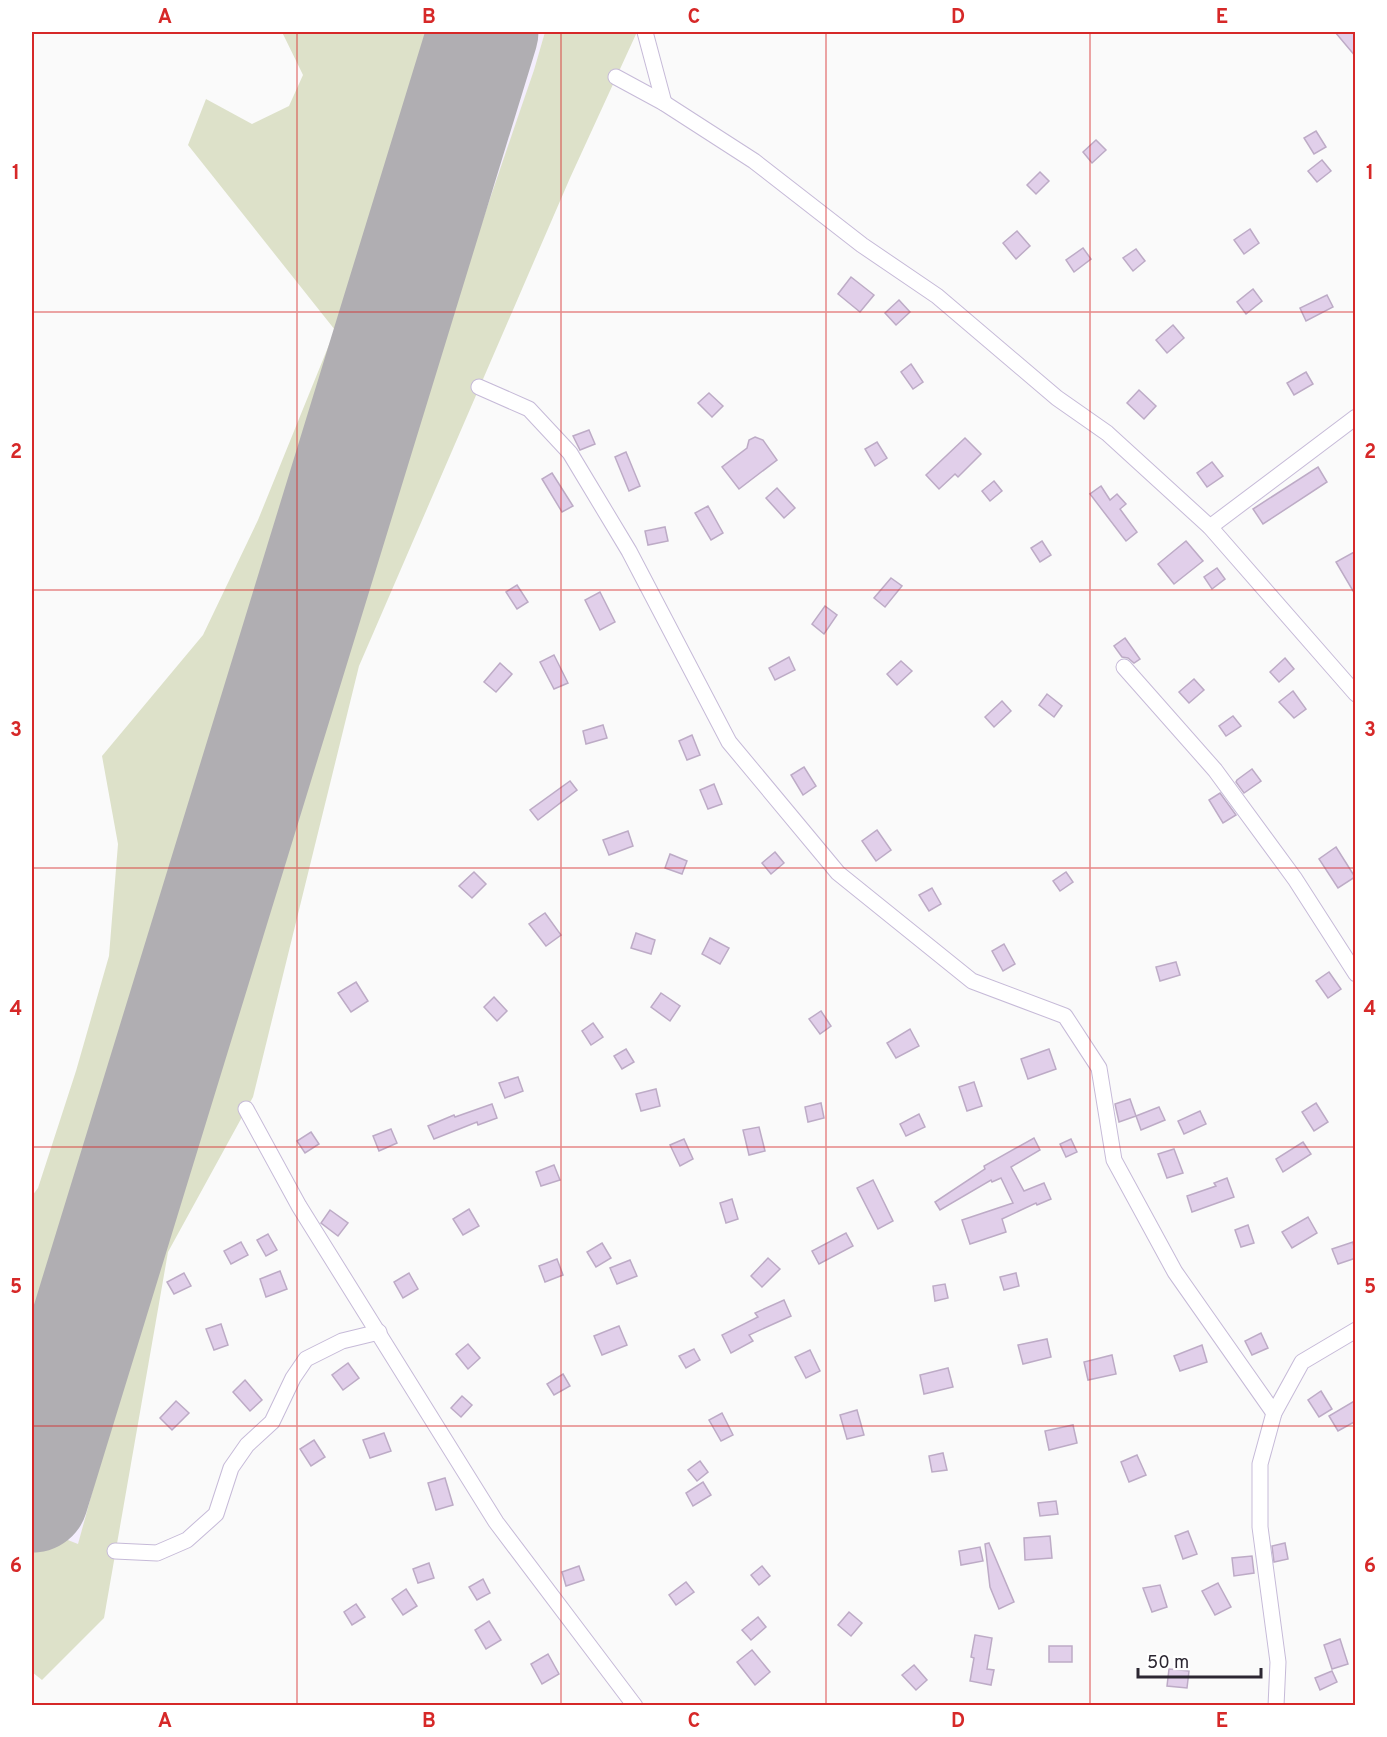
<svg xmlns="http://www.w3.org/2000/svg" width="1387" height="1737" font-family="Overpass,sans-serif">
<rect width="100%" height="100%" fill="#fafafa"/>
<path fill="#f4eefd" d="M459 32H545L534 70 313 736 189 1142 78 1545 32 1526V1393L150 995 299 518Z"/>
<g fill="#dde1c9">
<path d="M282 32H459L299 518 150 995 32 1393V1196L38 1188 76 1071 109 956 118 844 102 756 203 635 258 520 335 330 188 145 206 99 252 124 289 106 303 75Z"/>
<path d="M545 32H637L570 178 359 666 253 1097 168 1252 104 1618 42 1680 32 1672V1526L78 1544C115 1410 150 1274 189 1140 295 781 412 425 534 70Z"/>
</g>
<g fill="none" stroke-linecap="round" stroke-linejoin="round">
<path stroke="#b0aeb2" stroke-width="111" d="M33 1497 483 32"/>
</g>
<g fill="#e1cfea" stroke="#bdabc6" stroke-width="1.5">
<path d="M1335 32H1356V57Z"/>
<path d="M1316 131 1326 147 1314 154 1304 138Z"/>
<path d="M1096 140 1106 150 1092 163 1083 152Z"/>
<path d="M1322 160 1331 171 1317 182 1308 171Z"/>
<path d="M1040 172 1049 181 1036 194 1027 185Z"/>
<path d="M1250 229 1259 243 1244 254 1234 240Z"/>
<path d="M1017 231 1030 246 1016 259 1003 243Z"/>
<path d="M1083 248 1091 259 1074 272 1066 260Z"/>
<path d="M1136 249 1145 261 1133 271 1123 258Z"/>
<path d="M851 277 874 295 860 312 838 294Z"/>
<path d="M1253 289 1262 301 1246 314 1237 302Z"/>
<path d="M1327 295 1333 307 1306 321 1300 308Z"/>
<path d="M899 300 910 312 896 325 885 313Z"/>
<path d="M1173 325 1184 338 1167 353 1156 340Z"/>
<path d="M911 364 923 382 913 389 901 372Z"/>
<path d="M1306 372 1313 384 1294 395 1287 383Z"/>
<path d="M1139 390 1156 406 1144 419 1127 403Z"/>
<path d="M709 393 723 406 712 417 698 403Z"/>
<path d="M589 430 595 444 580 450 573 436Z"/>
<path d="M755 437 763 440 777 460 739 489 722 467 747 448 749 440Z"/>
<path d="M965 438 981 454 958 477 955 474 939 489 926 475Z"/>
<path d="M877 442 887 458 875 466 865 449Z"/>
<path d="M626 452 640 486 629 491 615 457Z"/>
<path d="M1212 462 1223 476 1207 487 1197 473Z"/>
<path d="M1318 467 1327 482 1263 524 1253 509Z"/>
<path d="M552 473 573 506 562 512 542 479Z"/>
<path d="M994 481 1002 491 990 501 982 491Z"/>
<path d="M1101 486 1110 500 1117 494 1126 504 1120 509 1137 532 1126 541 1090 494Z"/>
<path d="M777 488 795 508 784 518 766 498Z"/>
<path d="M708 506 723 533 711 540 695 513Z"/>
<path d="M665 527 668 541 648 545 645 531Z"/>
<path d="M1042 541 1051 555 1040 562 1031 548Z"/>
<path d="M1186 541 1203 561 1174 584 1158 564Z"/>
<path d="M1356 551V596L1336 562Z"/>
<path d="M1217 568 1225 579 1212 589 1204 577Z"/>
<path d="M891 578 902 586 885 607 874 598Z"/>
<path d="M517 585 528 602 517 609 506 592Z"/>
<path d="M600 592 615 622 600 630 585 600Z"/>
<path d="M825 606 837 615 824 634 812 624Z"/>
<path d="M1125 638 1140 659 1134 663 1128 658 1122 657 1114 646Z"/>
<path d="M554 655 568 683 554 689 540 662Z"/>
<path d="M789 657 795 670 775 680 769 668Z"/>
<path d="M1285 658 1294 669 1279 682 1270 672Z"/>
<path d="M901 661 912 671 897 685 887 674Z"/>
<path d="M500 663 512 674 496 692 484 682Z"/>
<path d="M1194 679 1204 690 1189 703 1179 692Z"/>
<path d="M1293 691 1306 709 1294 718 1279 702Z"/>
<path d="M1047 694 1062 706 1054 717 1039 705Z"/>
<path d="M1002 701 1011 711 994 727 985 717Z"/>
<path d="M1233 716 1241 726 1226 736 1219 726Z"/>
<path d="M603 725 607 738 586 744 583 731Z"/>
<path d="M692 735 700 755 687 760 679 741Z"/>
<path d="M804 767 816 786 803 795 791 775Z"/>
<path d="M1252 769 1261 781 1244 793 1236 782 1237 780Z"/>
<path d="M570 781 577 790 538 820 530 810Z"/>
<path d="M714 784 722 804 708 809 700 790Z"/>
<path d="M1220 793 1236 815 1223 823 1209 800Z"/>
<path d="M877 830 891 850 876 861 862 841Z"/>
<path d="M628 831 633 846 609 855 603 840Z"/>
<path d="M1336 847 1355 877 1338 888 1319 859Z"/>
<path d="M775 852 784 863 771 874 762 863Z"/>
<path d="M670 854 687 861 682 874 665 868Z"/>
<path d="M474 872 486 884 472 898 459 886Z"/>
<path d="M1066 872 1073 882 1060 891 1053 881Z"/>
<path d="M932 888 941 904 929 911 919 895Z"/>
<path d="M545 913 561 935 546 946 529 924Z"/>
<path d="M636 933 655 940 651 954 631 948Z"/>
<path d="M710 938 729 948 720 964 702 954Z"/>
<path d="M1004 944 1015 964 1003 971 992 951Z"/>
<path d="M1176 962 1180 975 1160 981 1156 967Z"/>
<path d="M1329 972 1341 989 1328 998 1316 981Z"/>
<path d="M356 982 368 1001 351 1012 338 993Z"/>
<path d="M661 993 680 1006 670 1021 651 1007Z"/>
<path d="M494 997 507 1011 497 1021 484 1007Z"/>
<path d="M821 1011 831 1026 820 1034 809 1019Z"/>
<path d="M593 1023 603 1037 591 1045 582 1031Z"/>
<path d="M910 1029 919 1046 896 1058 887 1043Z"/>
<path d="M626 1049 634 1062 622 1069 614 1056Z"/>
<path d="M1049 1049 1056 1069 1028 1079 1021 1059Z"/>
<path d="M518 1077 523 1091 505 1098 499 1083Z"/>
<path d="M974 1082 982 1106 967 1111 959 1087Z"/>
<path d="M656 1089 660 1106 641 1111 636 1094Z"/>
<path d="M1130 1099 1136 1116 1119 1122 1115 1104Z"/>
<path d="M821 1103 824 1118 808 1122 805 1107Z"/>
<path d="M1316 1103 1328 1122 1314 1131 1302 1112Z"/>
<path d="M492 1104 497 1118 478 1125 477 1122 434 1139 428 1126 454 1115 455 1117Z"/>
<path d="M1159 1107 1165 1120 1141 1130 1136 1116Z"/>
<path d="M1200 1111 1206 1124 1184 1134 1178 1121Z"/>
<path d="M919 1114 925 1127 906 1136 900 1124Z"/>
<path d="M759 1127 765 1151 749 1155 743 1130Z"/>
<path d="M391 1129 397 1143 379 1151 373 1136Z"/>
<path d="M311 1132 319 1144 305 1153 297 1141Z"/>
<path d="M1034 1138 1040 1150 1011 1167 1024 1191 1044 1183 1051 1199 1037 1205 1036 1203 1002 1219 1006 1232 970 1244 962 1220 1013 1203 1001 1178 992 1182 991 1180 940 1210 935 1202 985 1169 984 1166Z"/>
<path d="M684 1139 693 1159 680 1166 670 1145Z"/>
<path d="M1071 1139 1077 1152 1066 1157 1060 1144Z"/>
<path d="M1303 1142 1311 1154 1283 1172 1276 1159Z"/>
<path d="M1174 1149 1183 1173 1167 1178 1158 1154Z"/>
<path d="M554 1165 560 1180 541 1186 536 1172Z"/>
<path d="M1227 1178 1234 1197 1192 1212 1187 1196 1216 1186 1214 1183Z"/>
<path d="M873 1180 893 1221 878 1229 857 1188Z"/>
<path d="M732 1199 738 1219 726 1223 720 1203Z"/>
<path d="M469 1209 479 1226 463 1235 453 1219Z"/>
<path d="M330 1210 348 1223 338 1236 321 1223Z"/>
<path d="M1308 1217 1317 1233 1292 1248 1282 1232Z"/>
<path d="M1248 1225 1254 1243 1241 1247 1235 1230Z"/>
<path d="M846 1233 853 1246 819 1264 812 1251Z"/>
<path d="M268 1234 277 1250 266 1256 257 1240Z"/>
<path d="M241 1242 248 1255 231 1264 224 1251Z"/>
<path d="M1353 1242 1356 1258 1338 1264 1332 1249Z"/>
<path d="M602 1243 611 1258 596 1267 587 1252Z"/>
<path d="M768 1258 780 1269 762 1287 751 1276Z"/>
<path d="M557 1259 563 1275 545 1282 539 1266Z"/>
<path d="M630 1260 637 1276 617 1284 610 1268Z"/>
<path d="M280 1271 287 1289 266 1297 260 1279Z"/>
<path d="M184 1273 191 1286 174 1294 167 1282Z"/>
<path d="M409 1273 418 1289 403 1298 394 1282Z"/>
<path d="M1016 1273 1019 1286 1004 1290 1000 1277Z"/>
<path d="M945 1284 948 1298 935 1301 933 1286Z"/>
<path d="M784 1300 791 1316 749 1335 753 1341 731 1353 722 1335 758 1317 755 1313Z"/>
<path d="M221 1324 228 1345 214 1350 206 1329Z"/>
<path d="M619 1326 627 1345 602 1355 594 1336Z"/>
<path d="M1261 1333 1268 1348 1252 1355 1245 1341Z"/>
<path d="M1047 1339 1051 1357 1023 1364 1018 1345Z"/>
<path d="M468 1344 480 1358 468 1369 456 1354Z"/>
<path d="M1202 1345 1207 1362 1180 1371 1174 1356Z"/>
<path d="M694 1349 700 1360 686 1368 679 1356Z"/>
<path d="M810 1350 820 1371 806 1378 795 1357Z"/>
<path d="M1112 1355 1116 1374 1088 1380 1084 1362Z"/>
<path d="M348 1363 359 1378 343 1390 332 1375Z"/>
<path d="M948 1368 953 1387 924 1394 920 1375Z"/>
<path d="M563 1374 570 1386 554 1395 547 1384Z"/>
<path d="M245 1380 262 1400 250 1411 233 1392Z"/>
<path d="M1321 1391 1332 1409 1319 1417 1308 1400Z"/>
<path d="M462 1396 472 1405 461 1417 451 1408Z"/>
<path d="M1356 1400V1421L1338 1431 1329 1416Z"/>
<path d="M176 1401 189 1413 172 1430 160 1418Z"/>
<path d="M857 1410 864 1435 847 1439 840 1415Z"/>
<path d="M722 1413 733 1435 721 1441 709 1420Z"/>
<path d="M1073 1425 1077 1443 1049 1450 1045 1431Z"/>
<path d="M384 1433 391 1451 370 1458 363 1440Z"/>
<path d="M314 1440 325 1457 311 1466 300 1449Z"/>
<path d="M943 1453 947 1470 932 1472 929 1456Z"/>
<path d="M1137 1455 1146 1475 1129 1482 1121 1462Z"/>
<path d="M700 1461 708 1472 697 1481 688 1470Z"/>
<path d="M445 1478 453 1505 436 1510 428 1483Z"/>
<path d="M703 1482 711 1495 693 1506 686 1493Z"/>
<path d="M1056 1501 1058 1514 1040 1516 1038 1503Z"/>
<path d="M1188 1531 1197 1554 1183 1559 1175 1536Z"/>
<path d="M1050 1536 1052 1558 1025 1560 1024 1538Z"/>
<path d="M989 1543 1014 1602 999 1609 990 1587 985 1544Z"/>
<path d="M1285 1543 1288 1559 1274 1562 1272 1546Z"/>
<path d="M980 1547 983 1561 961 1565 959 1551Z"/>
<path d="M1252 1556 1254 1573 1234 1576 1232 1558Z"/>
<path d="M429 1563 434 1578 418 1583 413 1569Z"/>
<path d="M579 1566 584 1580 566 1586 562 1572Z"/>
<path d="M762 1566 770 1576 759 1585 751 1575Z"/>
<path d="M483 1579 490 1593 477 1600 469 1587Z"/>
<path d="M686 1582 694 1592 676 1605 669 1595Z"/>
<path d="M1218 1583 1231 1607 1215 1615 1202 1591Z"/>
<path d="M1160 1585 1167 1607 1152 1612 1143 1588Z"/>
<path d="M406 1589 417 1606 403 1615 392 1599Z"/>
<path d="M356 1604 365 1617 352 1625 344 1612Z"/>
<path d="M849 1612 862 1623 851 1636 838 1625Z"/>
<path d="M758 1617 766 1627 751 1640 742 1630Z"/>
<path d="M489 1621 501 1640 486 1649 475 1630Z"/>
<path d="M975 1635 992 1638 987 1669 994 1670 991 1685 970 1681 974 1658 971 1657Z"/>
<path d="M1340 1639 1348 1664 1332 1669 1324 1645Z"/>
<rect x="1049" y="1646" width="23" height="16"/>
<path d="M752 1650 770 1672 755 1685 737 1662Z"/>
<path d="M548 1654 559 1674 542 1684 531 1664Z"/>
<path d="M914 1665 927 1680 916 1690 902 1675Z"/>
<path d="M1169 1669 1189 1671 1187 1688 1167 1686Z"/>
<path d="M1332 1671 1337 1682 1320 1690 1315 1678Z"/>
</g>
<g fill="none" stroke-linecap="round" stroke-linejoin="round">
<defs>
<g id="minor">
<path d="M645 32 664 103"/>
<path d="M616 77 664 103 754 161 862 245 937 296 1057 398 1107 433 1210 527 1356 694"/>
<path d="M479 387 529 409 570 453 629 551 729 742 838 873 972 981 1065 1016 1099 1068 1114 1160 1175 1272 1274 1413"/>
<path d="M1210 527 1356 417"/>
<path d="M1124 667 1215 770 1295 879 1356 974"/>
<path d="M246 1109 299 1206 496 1522 635 1706"/>
<path d="M115 1551 157 1553 187 1540 216 1514 231 1468 247 1445 272 1422 293 1378 306 1359 342 1341 379 1332"/>
<path d="M1276 1706 1278 1662 1260 1527V1464L1274 1413 1302 1362 1356 1330"/>
</g>
</defs>
<use href="#minor" stroke="#c6bad8" stroke-width="17"/>
<use href="#minor" stroke="#fff" stroke-width="15"/>
</g>
<path fill="none" stroke="#d62828" stroke-width="1.5" stroke-opacity="0.55" d="M297 32V1706M561 32V1706M826 32V1706M1090 32V1706M32 312H1356M32 590H1356M32 868H1356M32 1147H1356M32 1426H1356"/>
<rect width="1387" height="1737" fill="none" stroke="#ffffff" stroke-width="66"/>
<path d="M1138 1668v9h123v-9" fill="none" stroke="#2c2732" stroke-width="3"/>
<text x="1147" y="1668" font-size="18" fill="#2c2732" stroke="#ffffff" stroke-width="4.5" paint-order="stroke">50 m</text>
<rect x="33" y="33" width="1321" height="1671" fill="none" stroke="#d62828" stroke-width="2"/>
<g font-size="20" text-anchor="middle" font-weight="bold" fill="#d62828">
<text x="165" y="23">A</text>
<text x="429" y="23">B</text>
<text x="694" y="23">C</text>
<text x="958" y="23">D</text>
<text x="1222" y="23">E</text>
<text x="16" y="179">1</text>
<text x="1370" y="179">1</text>
<text x="16" y="458">2</text>
<text x="1370" y="458">2</text>
<text x="16" y="736">3</text>
<text x="1370" y="736">3</text>
<text x="16" y="1015">4</text>
<text x="1370" y="1015">4</text>
<text x="16" y="1293">5</text>
<text x="1370" y="1293">5</text>
<text x="16" y="1572">6</text>
<text x="1370" y="1572">6</text>
<text x="165" y="1727">A</text>
<text x="429" y="1727">B</text>
<text x="694" y="1727">C</text>
<text x="958" y="1727">D</text>
<text x="1222" y="1727">E</text>
</g>
</svg>
